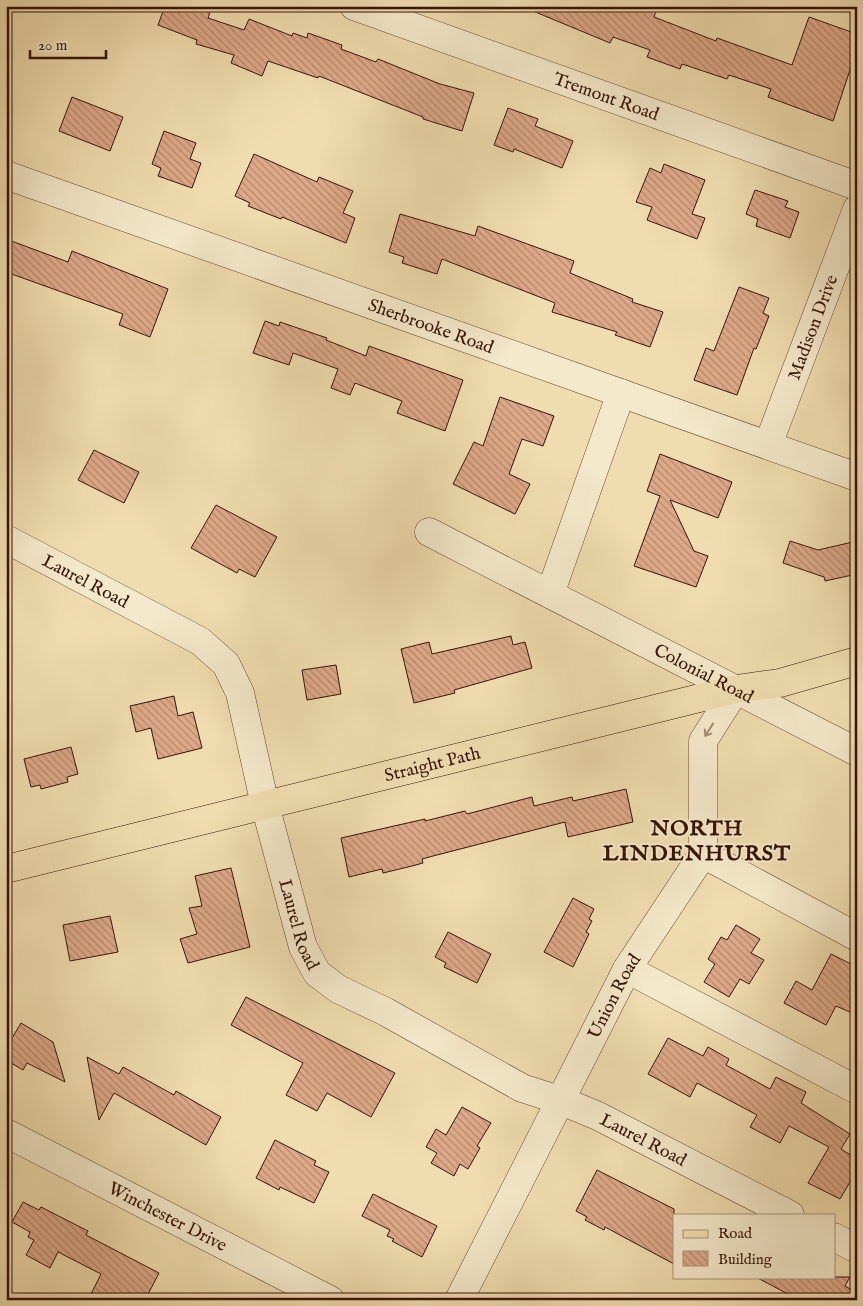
<svg xmlns="http://www.w3.org/2000/svg" width="863" height="1306" font-family="'IM FELL English',serif">
<defs>
<pattern id="building-back-hatch" width="6" height="6" patternUnits="userSpaceOnUse" patternTransform="scale(1.25)"><rect width="6" height="6" fill="#dea988"/><path d="M-1 5l2 2M0 0l6 6M5-1l2 2" fill="none" stroke="#b5886d"/></pattern>
</defs>
<rect width="100%" height="100%" fill="#f0ddaf"/>
<filter id="stains"><feTurbulence type="fractalNoise" baseFrequency=".004" numOctaves="4"/><feColorMatrix values="0 0 0 0 .2 0 0 0 0 .09 0 0 0 0 .02 0 0 0 .5 -.17"/></filter>
<radialGradient id="worn" r=".72"><stop offset=".6" stop-color="#630" stop-opacity="0"/><stop offset="1" stop-color="#630" stop-opacity=".3"/></radialGradient>
<g fill="url(#building-back-hatch)" stroke="#351306">
<path d="M165 6H212L208 18 244 30 249 19 292 36 293 33 307 38 308 33 342 45 341 49 376 62 378 59 440 84 474 93 462 131 423 119V117L319 76 318 78 268 61 262 76 231 63 234 55 196 44 197 40 158 25Z"/>
<path d="M521 6H658L654 17 716 41 717 38 792 65 809 17 857 34V49L833 121 768 97 771 89 729 75 727 79 682 64 680 69 647 57 650 50 613 37 610 43Z"/>
<path d="M72 97 123 117 110 151 59 131Z"/>
<path d="M508 108 538 119 535 126 573 141 562 168 514 149 513 152 494 145Z"/>
<path d="M164 131 196 143 190 159 201 163 192 188 158 176 161 168 152 164Z"/>
<path d="M254 154 317 182 319 177 353 191 343 213 355 218 346 243 282 217 281 219 248 206 250 203 235 196Z"/>
<path d="M664 164 705 180 692 214 705 218 697 239 647 220 652 207 636 202 650 168 661 173Z"/>
<path d="M755 190 788 201 785 207 799 212 790 238 756 226 758 219 746 214Z"/>
<path d="M400 214 475 236 478 226 574 261 570 273 633 299 632 302 663 312 650 347 615 335 617 332 552 312 555 303 442 259 437 274 402 263 404 257 389 252Z"/>
<path d="M6 239 68 262 72 251 168 289 150 337 119 325 123 314 6 272Z"/>
<path d="M739 287 769 298 763 313 769 316 756 349 754 348 737 395 694 380 706 348 714 351Z"/>
<path d="M265 321 279 326 280 322 327 338 326 340 366 356 369 346 463 380 445 431 397 413 402 401 355 383 350 395 331 388 338 369 293 353 289 365 253 353Z"/>
<path d="M500 397 554 416 543 446 522 439 509 474 530 484 515 514 453 484 474 442 483 446Z"/>
<path d="M94 450 139 472 124 503 78 480Z"/>
<path d="M660 454 732 482 718 518 670 500 694 551 708 556 696 587 634 566 660 496 647 491Z"/>
<path d="M216 505 277 537 255 577 239 569 237 573 191 548Z"/>
<path d="M790 541 818 550 857 541V574L825 581 824 577 783 563Z"/>
<path d="M511 636 513 645 525 642 532 668 454 690 455 693 414 703 401 649 429 642 432 654Z"/>
<path d="M336 665 341 694 307 700 302 670Z"/>
<path d="M174 696 178 716 193 712 202 748 158 759 151 728 136 732 130 706Z"/>
<path d="M71 747 78 774 67 777 68 782 41 789 40 785 31 787 24 759Z"/>
<path d="M626 789 633 822 568 837 565 822 433 856 422 859 423 863 412 866 383 873 382 869 349 877 341 838 425 819V821L465 811 467 814 532 797 534 806 572 797 573 801Z"/>
<path d="M231 868 250 947 188 963 180 939 197 934 189 908 202 906 195 876Z"/>
<path d="M573 898 594 909 589 919 592 921 586 932 589 934 573 967 544 952Z"/>
<path d="M110 916 118 952 70 961 63 925Z"/>
<path d="M736 925 760 939 751 953 764 960 749 984 740 979 729 997 704 982 715 964 708 959 721 937 727 940Z"/>
<path d="M448 932 491 954 477 983 444 967 446 963 435 957Z"/>
<path d="M831 954 857 967V1015L836 1006 826 1025 784 1003 796 981 812 990Z"/>
<path d="M246 997 395 1073 371 1117 327 1093 317 1111 286 1095 303 1063 231 1025Z"/>
<path d="M21 1023 53 1042 65 1082 27 1063 23 1070 6 1060V1048Z"/>
<path d="M668 1038 703 1056 708 1047 729 1059 726 1065 770 1089 776 1077 806 1092 801 1103 850 1134 841 1149 857 1159V1170L840 1199 808 1183 829 1147 789 1126 780 1143 750 1127 757 1115 697 1083 690 1097 648 1074Z"/>
<path d="M87 1057 119 1074 123 1067 174 1095 176 1091 221 1117 206 1145 114 1093 99 1120Z"/>
<path d="M462 1107 491 1123 477 1146 480 1148 468 1169 460 1164 454 1176 431 1163 437 1153 426 1147 436 1129 446 1135Z"/>
<path d="M275 1140 316 1161 314 1165 329 1172 314 1203 280 1187 279 1190 256 1178Z"/>
<path d="M597 1170 674 1209V1264L605 1227 604 1230 585 1220 587 1217 576 1211Z"/>
<path d="M373 1194 437 1226 422 1257 392 1241 394 1239 387 1236 390 1230 362 1216Z"/>
<path d="M23 1202 39 1210 41 1207 88 1231 86 1235 159 1273 145 1300H88L101 1274 58 1252 50 1268 26 1255 34 1240 28 1237 30 1232 12 1222Z"/>
<path d="M756 1277H850L845 1286 857 1293V1300H799Z"/>
</g>
<g fill="none" stroke-linecap="round" stroke-linejoin="round">
<defs>
<g id="minor">
<path id="s1" d="M354 6 857 186"/>
<path id="s2" d="M6 175 857 477"/>
<path id="s3" d="M768 445 857 209"/>
<path id="s4" d="M429 532 857 752"/>
<path id="s5" d="M6 539 200 641 226 664 240 693 265 805 303 947 317 973 338 989 386 1012 522 1088 562 1101 598 1116 790 1215"/>
<path d="M550 594 621 393"/>
<path d="M703 854 857 937"/>
<path d="M627 969 857 1090"/>
<path id="s6" d="M6 1133 330 1300"/>
<path d="M834 1237 857 1249"/>
<path id="s7" d="M459 1300 627 969 703 854V741L736 689"/>
</g>
<g id="major">
<path id="s8" d="M6 869 736 689 780 683 857 661"/>
</g>
</defs>
<use href="#minor" stroke="#644630" stroke-width="29"/>
<use href="#major" stroke="#351306" stroke-width="29"/>
<use href="#minor" stroke="#f5e9cb" stroke-width="28"/>
<use href="#major" stroke="#f0ddaf" stroke-width="28"/>
</g>
<defs><path id="oneway-shaft" d="M-6 0H5M1.5-3L5.5 0L1.5 3" fill="none" stroke-width="1.6" stroke-linecap="round" stroke-linejoin="round" transform="scale(1.25)"/></defs>
<use stroke="#9f8972" href="#oneway-shaft" transform="translate(709 730) rotate(122)"/>
<g text-anchor="middle" stroke-width="4" stroke-linejoin="round" paint-order="stroke">
<g font-size="18" fill="#351306" stroke="#f5e9cb">
<text dy="6" stroke="none"><textPath href="#s1" startOffset="268">Tremont Road</textPath></text>
<text dy="6" stroke="none"><textPath href="#s2" startOffset="451">Sherbrooke Road</textPath></text>
<text dy="6" stroke="none"><textPath href="#s3" startOffset="126">Madison Drive</textPath></text>
<text dy="6" stroke="none"><textPath href="#s5" startOffset="90">Laurel Road</textPath></text>
<text dy="6" stroke="none"><textPath href="#s4" startOffset="309">Colonial Road</textPath></text>
<text dy="6" stroke="none"><textPath href="#s8" startOffset="439">Straight Path</textPath></text>
<text dy="6" stroke="none"><textPath href="#s5" startOffset="525">Laurel Road</textPath></text>
<text dy="6" stroke="none"><textPath href="#s7" startOffset="341">Union Road</textPath></text>
<text dy="6" stroke="none"><textPath href="#s5" startOffset="945">Laurel Road</textPath></text>
<text dy="6" stroke="none"><textPath href="#s6" startOffset="182">Winchester Drive</textPath></text>
</g>
<g font-size="22" font-weight="bold" letter-spacing="1" fill="#351306" stroke="#f5e9cb">
<text x="697" y="835">NORTH<tspan x="697" dy="25">LINDENHURST</tspan></text>
</g>
</g>
<rect width="863" height="1306" fill="none" stroke="#f0ddaf" stroke-width="25"/>
<rect x="8" y="8" width="848" height="1291" fill="none" stroke="#351306" stroke-width="2.5"/>
<rect x="12" y="12" width="838" height="1281" fill="none" stroke="#351306"/>
<rect x="673" y="1214" width="162" height="65" fill="#f5e9cb" stroke="#a8937c"/>
<rect x="683" y="1230" width="25" height="8" fill="#f0ddaf" stroke="#a8937c"/>
<text x="718" y="1238" font-size="15" fill="#351306">Road</text>
<rect x="683" y="1251" width="25" height="15" fill="url(#building-back-hatch)" stroke="#a8937c"/>
<text x="718" y="1264" font-size="15" fill="#351306">Building</text>
<path d="M30 50v8h76v-8" fill="none" stroke="#351306" stroke-width="2.5"/>
<text x="38" y="50" font-size="15" fill="#351306" stroke="#f5e9cb" stroke-width="4" paint-order="stroke">20 m</text>
<rect width="100%" height="100%" filter="url(#stains)"/>
<rect width="100%" height="100%" fill="url(#worn)"/>
</svg>
